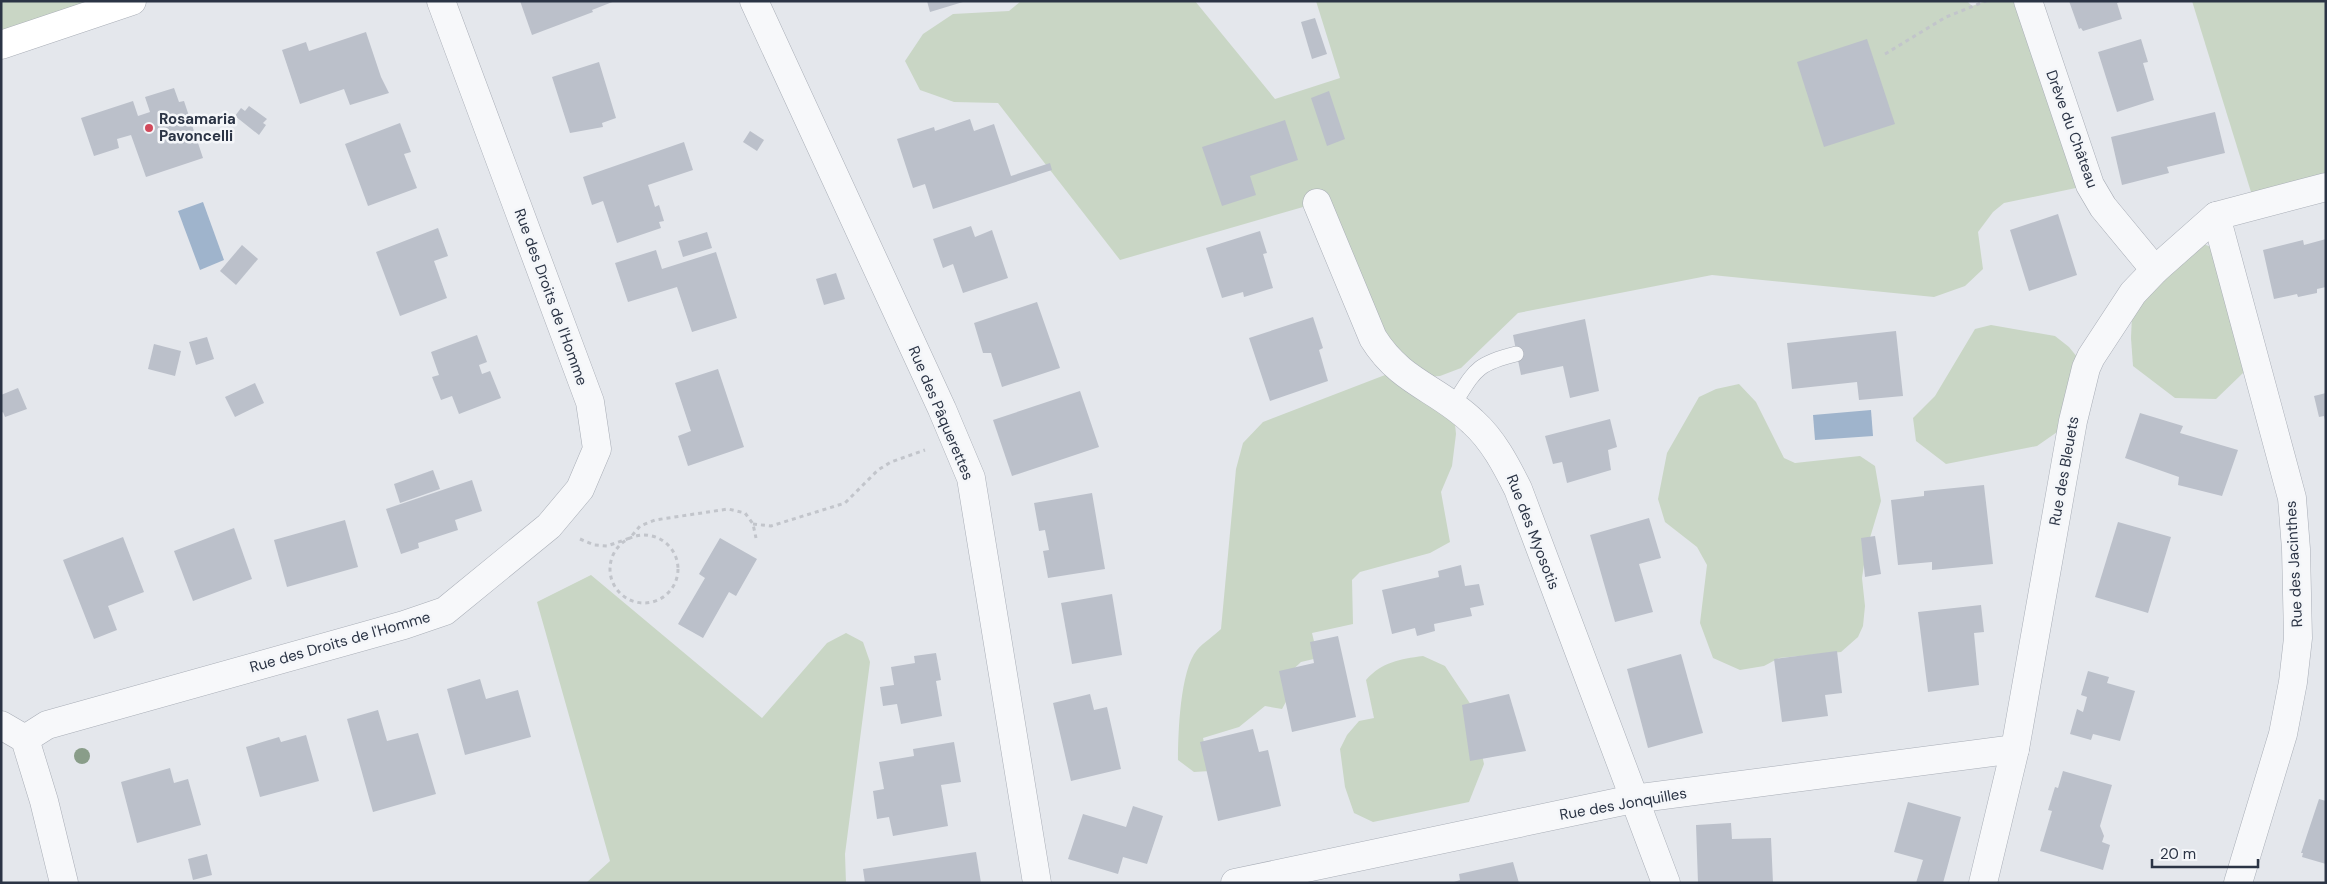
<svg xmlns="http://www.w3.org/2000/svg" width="2327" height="884" font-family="'DM Sans',sans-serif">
<rect width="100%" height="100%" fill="#e4e7ec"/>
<g fill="#c9d6c5">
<path d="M1 1H132L1 45Z"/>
<path d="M1021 1H1195L1275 99 1340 78 1316 1H1967L1972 6 1986 1H2028L2090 185 2004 203 1993 212 1978 232 1983 269 1965 286 1934 297 1712 275 1518 313 1461 368 1440 376 1425 377 1453 405 1456 434 1452 466 1441 492 1450 542 1430 553 1360 572 1352 580 1353 624 1312 633 1318 658 1301 662 1284 678 1288 698 1282 709 1265 706 1239 727 1203 738 1210 771 1194 772 1178 760C1178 734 1180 670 1197 650 1204 642 1214 636 1221 629L1236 469 1243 443 1263 422 1398 370 1317 203 1120 260 998 103 954 102 920 90 905 61 923 34 953 14 1009 11Z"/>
<path d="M2192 1H2326V187L2255 205Z"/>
<path d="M2196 245H2206L2224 252 2247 337 2243 373 2216 399 2175 398 2133 366 2131 338 2133 293Z"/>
<path d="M1991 325 2055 336 2069 347 2086 368 2073 421 2037 446 1946 464 1916 441 1913 418 1935 396 1975 329Z"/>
<path d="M1739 384 1756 402 1784 458 1795 463 1860 456 1875 466 1881 501 1866 551 1862 578 1865 606 1863 626 1858 637 1841 652 1779 658 1764 666 1740 670 1713 658 1700 623 1707 565 1697 547 1665 522 1658 499 1667 453 1699 397 1716 389Z"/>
<path d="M591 575 762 718 827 643 846 633 863 642 870 662 845 854 846 883H586L610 861 537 602Z"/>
<path d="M1423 656 1445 666 1471 705 1484 764 1469 802 1373 822 1354 813 1345 787 1340 749 1347 735 1359 721 1374 718 1366 680C1382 662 1400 659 1423 656Z"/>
</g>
<g fill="#9fb4cc">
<path d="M203 202 224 260 200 270 178 211Z"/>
<path d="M1871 410 1873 436 1815 440 1813 415Z"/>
</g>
<g fill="#bbc0ca">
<path d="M520 1H615L592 10 593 12 532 35Z"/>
<path d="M927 1H963V2L930 12Z"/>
<path d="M2069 1H2122L2117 3 2122 19 2083 31 2081 28 2079 29Z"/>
<path d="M1315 18 1327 54 1312 59 1301 22Z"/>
<path d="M366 32 381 77 389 93 350 105 344 89 300 104 282 50 306 42 309 51Z"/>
<path d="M1867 39 1895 124 1824 147 1797 62Z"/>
<path d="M2141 39 2148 62 2143 63 2154 100 2117 112 2098 52Z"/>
<path d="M599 62 616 118 602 123 603 127 570 133 552 77Z"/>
<path d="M174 88 179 102 184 101 203 158 146 177 131 135 117 139 119 148 94 156 81 118 133 101 138 116 150 112 145 97Z"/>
<path d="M1329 91 1345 139 1327 146 1311 98Z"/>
<path d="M249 106 267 119 263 123 266 125 259 135 235 116 241 108 245 111Z"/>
<path d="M2215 112 2225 153 2167 167 2169 173 2122 185 2111 137Z"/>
<path d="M970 119 974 131 994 124 1011 176 1050 163 1052 170 933 209 925 184 913 188 897 139 934 127 935 131Z"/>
<path d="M1285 120 1298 160 1250 176 1256 195 1222 206 1202 147Z"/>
<path d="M400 123 411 152 404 154 417 188 368 206 345 144Z"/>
<path d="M750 131 764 140 757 151 743 142Z"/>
<path d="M684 142 693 170 648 185 655 207 659 205 664 221 659 222 661 228 617 243 603 201 592 205 583 177Z"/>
<path d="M2058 214 2077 275 2029 291 2010 230Z"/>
<path d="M971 226 975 237 992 230 1008 278 963 293 953 264 943 268 933 239Z"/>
<path d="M438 228 448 256 434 261 447 298 400 316 376 252Z"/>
<path d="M1260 231 1267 253 1263 254 1273 288 1244 297 1243 292 1222 298 1206 248Z"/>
<path d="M707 232 712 248 683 257 678 241Z"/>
<path d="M2326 239V287L2317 289V293L2298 297 2297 294 2274 299 2263 250 2303 240 2304 245Z"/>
<path d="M242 245 258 259 236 285 220 271Z"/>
<path d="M656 250 662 269 716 252 737 318 692 332 677 287 628 302 615 263Z"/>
<path d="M836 273 845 299 824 305 816 279Z"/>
<path d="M1037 302 1060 368 1002 387 991 353H983L974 323Z"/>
<path d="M1313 317 1323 348 1319 350 1328 381 1270 401 1249 338Z"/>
<path d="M1585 319 1599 391 1570 398 1563 366 1521 375 1513 335Z"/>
<path d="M1896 331 1903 396 1859 400 1857 382 1792 389 1787 343Z"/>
<path d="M477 335 487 362 479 365 482 374 490 371 501 398 459 414 452 396 441 400 432 377 439 375 431 352Z"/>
<path d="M207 337 214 359 196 365 189 342Z"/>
<path d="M154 344 181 351 175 376 148 369Z"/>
<path d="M718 369 744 447 688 466 678 436 691 431 675 383Z"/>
<path d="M255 383 264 403 235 417 225 397Z"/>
<path d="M18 388 27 409 5 417 3 412 1 413V395Z"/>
<path d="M1080 391 1099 447 1012 476 993 420Z"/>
<path d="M2326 393V420H2325L2324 416 2319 417 2314 396Z"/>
<path d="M2140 413 2183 426 2180 433 2238 450 2222 496 2178 485 2179 477 2125 458Z"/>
<path d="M1610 419 1617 447 1608 450 1611 470 1567 483 1562 462 1553 464 1545 436Z"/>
<path d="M433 470 440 489 400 503 394 484Z"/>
<path d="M472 480 482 511 455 520 458 530 418 543 419 548 401 554 386 509Z"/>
<path d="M1984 485 1993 564 1932 570V562L1898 565 1891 500 1924 496V491Z"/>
<path d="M1092 493 1105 569 1048 578 1043 551 1049 550 1045 530 1039 531 1034 503Z"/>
<path d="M1649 518 1661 558 1639 564 1653 612 1615 622 1590 535Z"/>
<path d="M345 520 358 567 287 587 274 540Z"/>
<path d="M2118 522 2171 537 2148 613 2095 597Z"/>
<path d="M234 528 252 579 193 601 174 551Z"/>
<path d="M1875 536 1881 574 1865 577 1861 538Z"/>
<path d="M123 537 144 592 108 606 117 630 94 639 63 560Z"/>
<path d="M720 538 757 559 736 596 729 592 703 638 678 624 705 578 699 574Z"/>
<path d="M1461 565 1465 586 1479 584 1484 605 1470 608 1472 616 1434 624 1435 631 1417 636 1415 628 1392 634 1382 590 1439 577 1438 571Z"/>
<path d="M1112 594 1122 655 1072 664 1061 603Z"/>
<path d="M1981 605 1984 632 1974 633 1979 685 1928 692 1918 612Z"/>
<path d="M1338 636 1356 717 1292 732 1279 671 1314 663 1310 642Z"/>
<path d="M1837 651 1842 693 1825 695 1828 716 1782 722 1774 659Z"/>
<path d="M936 653 941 680 936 681 942 716 901 724 897 704 883 706 880 687 894 685 891 667 915 663 914 656Z"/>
<path d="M1681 654 1703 733 1648 748 1627 669Z"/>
<path d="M2088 671 2109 677 2107 683 2135 691 2120 741 2093 734 2091 740 2070 734 2077 709 2083 712 2087 697 2081 695Z"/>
<path d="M480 679 486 699 518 690 531 737 465 755 447 689Z"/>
<path d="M1090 694 1094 710 1107 707 1121 769 1071 781 1053 703Z"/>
<path d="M1509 694 1526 751 1470 761 1462 705Z"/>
<path d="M378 710 387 741 418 733 436 794 373 812 347 719Z"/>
<path d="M1253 729 1259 752 1268 750 1281 806 1218 821 1200 742Z"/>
<path d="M306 735 319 781 260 797 246 747 279 737 281 742Z"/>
<path d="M954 742 961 782 941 785 948 826 893 836 889 817 877 819 873 791 884 789 879 762 914 756 913 749Z"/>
<path d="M170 768 174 783 188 779 201 825 137 843 121 782Z"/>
<path d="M2063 771 2112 785 2100 826 2104 836 2102 842 2110 845 2103 870 2040 851 2052 811 2048 810 2055 787 2058 788Z"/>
<path d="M2319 799 2326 801V864L2302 857 2303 853H2301Z"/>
<path d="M1908 802 1961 817 1943 883H1916L1923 860 1894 852Z"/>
<path d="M1133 806 1163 816 1147 864 1123 857 1118 874 1068 859 1083 814 1126 827Z"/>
<path d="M1731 823 1732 839 1771 838 1773 883H1698L1696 825Z"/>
<path d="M976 852 981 883H865L863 869Z"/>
<path d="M207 854 212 875 193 880 188 859Z"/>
<path d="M1513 862 1519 883H1451L1460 880 1459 874Z"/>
</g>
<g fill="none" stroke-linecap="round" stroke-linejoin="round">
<defs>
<path id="lane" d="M1453 405C1475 371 1475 364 1516 354"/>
<g id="street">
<path d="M754 1 942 409 971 478 1037 883"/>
<path d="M2028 1 2090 185 2103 207 2155 270"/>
<path d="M1317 203 1373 338C1401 383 1438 388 1473 422 1493 440 1506 465 1518 489L1666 883"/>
<path d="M2216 216 2292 498 2296 549 2298 638 2293 682 2283 734 2238 883"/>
<path d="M1 725 25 739 44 801 64 883"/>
<path d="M25 739 47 725 404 625 445 611 549 526 580 489 597 449 590 402 441 1"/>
<path d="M1235 883 1633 799 2015 749"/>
<path d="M1983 883 2015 749 2073 421 2086 368 2091 357 2133 293 2155 270 2216 216 2326 187"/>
</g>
<path id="secondary" d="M1 45 132 1"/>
</defs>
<use href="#lane" stroke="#a9aeb7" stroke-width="16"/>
<use href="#street" stroke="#a9aeb7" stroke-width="29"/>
<use href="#secondary" stroke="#a9aeb7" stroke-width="29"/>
<g stroke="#c2c5cb" stroke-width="3" stroke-dasharray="4 4" stroke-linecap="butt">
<path d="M1885 54 1946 17 1986 1"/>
<path d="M753 524 771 526 845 503 878 470 891 462 925 450"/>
<circle cx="644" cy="569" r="34"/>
<path d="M580 539 594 545 607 546 630 538 640 526 655 520 728 509 745 513 753 524 756 538"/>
</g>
<use href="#lane" stroke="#f7f8fa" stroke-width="15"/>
<use href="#street" stroke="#f7f8fa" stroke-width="28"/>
<use href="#secondary" stroke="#fff" stroke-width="28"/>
</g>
<circle fill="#899d89" cx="82" cy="756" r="8"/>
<circle fill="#d1495b" stroke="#f4f6f9" stroke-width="2" cx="149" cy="128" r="5"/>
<g text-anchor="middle" stroke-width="5" stroke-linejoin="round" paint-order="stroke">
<g font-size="15" font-weight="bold" fill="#2b3445" stroke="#f4f6f9" text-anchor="start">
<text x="159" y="124">Rosamaria<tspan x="159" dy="17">Pavoncelli</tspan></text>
</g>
<g font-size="15" fill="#2b3445" stroke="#f4f6f9">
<text transform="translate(2072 129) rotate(70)" y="5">Drève du Château</text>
<text transform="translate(551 297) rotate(70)" y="5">Rue des Droits de l'Homme</text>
<text transform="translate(941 413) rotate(67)" y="5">Rue des Pâquerettes</text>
<text transform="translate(2064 471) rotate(-80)" y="5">Rue des Bleuets</text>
<text transform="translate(1533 532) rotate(69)" y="5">Rue des Myosotis</text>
<text transform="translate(2294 564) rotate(-93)" y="5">Rue des Jacinthes</text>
<text transform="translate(340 642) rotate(-16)" y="5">Rue des Droits de l'Homme</text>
<text transform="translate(1623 804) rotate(-10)" y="5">Rue des Jonquilles</text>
</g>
</g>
<rect width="2327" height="884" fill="none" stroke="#2b3445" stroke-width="5"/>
<path d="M2152 859v8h106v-8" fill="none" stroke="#2b3445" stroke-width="2.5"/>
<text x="2160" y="859" font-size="15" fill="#2b3445" stroke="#f4f6f9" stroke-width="4" paint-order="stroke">20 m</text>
</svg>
